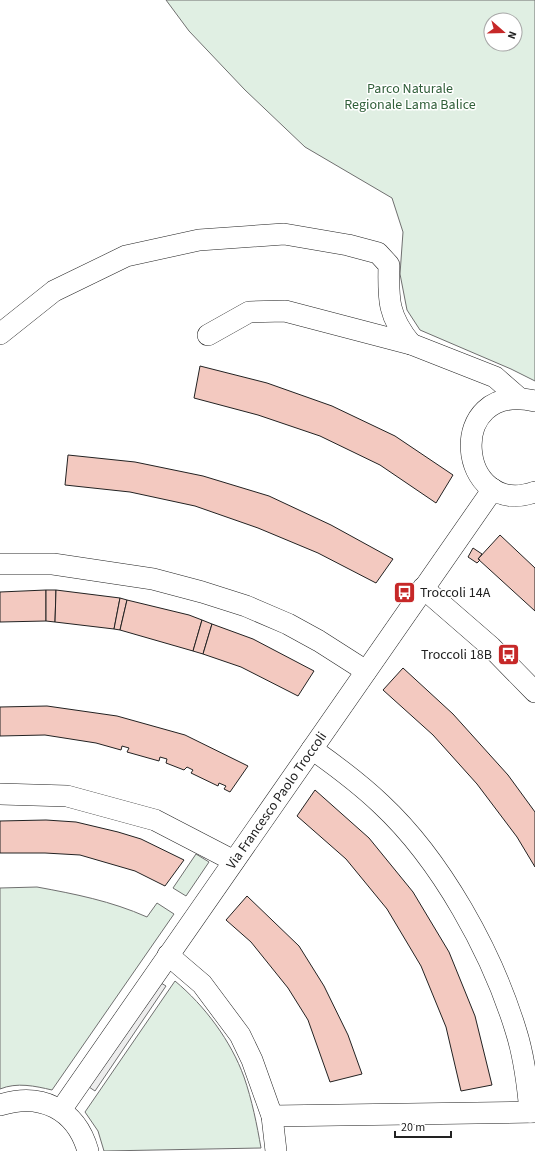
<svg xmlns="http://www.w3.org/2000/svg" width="535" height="1151" font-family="'Source Sans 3',sans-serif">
<rect width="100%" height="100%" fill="#fff"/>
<g fill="#e0efe3" stroke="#6f6f6f" fill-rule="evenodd">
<path d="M166 0H535V381L511 369 420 330 407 310 400 274 403 232 392 198 305 147 245 90 189 31ZM491 20H515V44H491Z"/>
<path d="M196 854 209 862 186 896 173 888Z"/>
<path d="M37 887C75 894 111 901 147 917L157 903 174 914 52 1090C35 1086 17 1082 0 1089V888Z"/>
<path d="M175 981C205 1006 231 1041 244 1077 252 1100 257 1125 261 1148L104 1151 98 1131 85 1112Z"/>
</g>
<path fill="#ededed" stroke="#6f6f6f" d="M161 983 166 986 95 1091 89 1087Z"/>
<g fill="#f3c9c0" stroke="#222">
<path d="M200 366 267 383 332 406 395 436 453 475 436 503 380 465 320 436 258 415 194 398Z"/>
<path d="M68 455 135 462 203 476 269 496 331 525 393 559 376 583 318 553 258 528 195 506 130 492 65 485Z"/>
<path d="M500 535 535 568V611L478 559Z"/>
<path d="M473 548 482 554 478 559 480 560 477 563 468 557Z"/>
<path d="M46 590V621L0 622V592Z"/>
<path d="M46 590H56L55 622 46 621Z"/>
<path d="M56 590 120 598 114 629 55 622Z"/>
<path d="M120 598 127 600 120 630 114 629Z"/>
<path d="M127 600 189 615 202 620 193 651 120 630Z"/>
<path d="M202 620 212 624 203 654 193 651Z"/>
<path d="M212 624 253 639 314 671 298 696 241 667 203 654Z"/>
<path d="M403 668 453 714 508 775 535 812V867L517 837 477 784 433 735 383 690Z"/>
<path d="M47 706 117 716 185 735 248 766 230 792 224 789 226 786 219 783 218 786 191 773 193 770 187 767 184 770 166 763 167 759 160 757 159 761 127 752 129 748 122 746 121 750 96 743 45 735 0 736V707Z"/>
<path d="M315 790 369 838 413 892 449 952 475 1016 492 1085 461 1091 446 1027 421 966 387 909 346 859 297 816Z"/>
<path d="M46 820 76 822 118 832 141 839 184 860 165 886 135 871 80 855 45 853H0V821Z"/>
<path d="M247 896 299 946 324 986 348 1035 362 1074 330 1082 308 1020 288 988 251 942 226 920Z"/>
</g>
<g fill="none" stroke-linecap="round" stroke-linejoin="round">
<defs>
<g id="minor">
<path d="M0 334 54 291 126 256 199 240 284 234 348 245 378 253 389 265C388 300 388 316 411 344"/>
<path d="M208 335 249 312 285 311 411 344 495 377 519 398"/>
<path d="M535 401C443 380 457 520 535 492"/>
<path d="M0 564H53L153 579 202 592 246 606 288 624 319 641 366 671"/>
<path d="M423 588 491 647 535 692"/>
<path d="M312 749C336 766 359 783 381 804 441 860 492 952 516 1031 523 1053 528 1089 530 1112"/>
<path d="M0 794 67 796 155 820 234 861"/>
<path d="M168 955 202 984 240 1035 252 1060 272 1116 276 1151"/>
<path d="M0 1105C41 1092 76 1109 88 1151"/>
<path d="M61 1110 493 489"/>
<path d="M272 1116 535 1112"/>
</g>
</defs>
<use href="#minor" stroke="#222" stroke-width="22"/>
<use href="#minor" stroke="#fff" stroke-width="21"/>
</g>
<defs>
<symbol id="bus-square" viewBox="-11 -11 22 22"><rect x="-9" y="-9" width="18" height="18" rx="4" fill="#c62828" stroke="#fff"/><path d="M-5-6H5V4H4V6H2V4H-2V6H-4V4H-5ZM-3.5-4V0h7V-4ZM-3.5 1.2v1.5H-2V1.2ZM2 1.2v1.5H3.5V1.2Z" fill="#fff"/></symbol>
</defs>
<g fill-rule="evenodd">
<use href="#bus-square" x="392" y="580" width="25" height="25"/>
<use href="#bus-square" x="496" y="642" width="25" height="25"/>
</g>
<g text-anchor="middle" stroke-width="3" stroke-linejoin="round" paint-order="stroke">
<g font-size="14" fill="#2f5e38" stroke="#fff">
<text x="410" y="93">Parco Naturale<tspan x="410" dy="16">Regionale Lama Balice</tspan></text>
</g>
<g font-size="14" fill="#222" stroke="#fff" text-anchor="start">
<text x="420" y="597">Troccoli 14A</text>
<text x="492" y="659" text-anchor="end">Troccoli 18B</text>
</g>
<g font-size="14" fill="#222" stroke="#fff">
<text transform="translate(276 800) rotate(-55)" y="5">Via Francesco Paolo Troccoli</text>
</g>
</g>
<g transform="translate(503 32) rotate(110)"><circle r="19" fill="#ffffff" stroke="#a7a7a7"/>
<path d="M0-3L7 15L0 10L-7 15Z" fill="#c62828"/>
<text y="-6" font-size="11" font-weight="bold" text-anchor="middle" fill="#222222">N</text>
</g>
<path d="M395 1131v6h56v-6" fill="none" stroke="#222222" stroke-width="2"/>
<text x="401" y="1131" font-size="12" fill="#222222" stroke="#ffffff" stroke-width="3" paint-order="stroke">20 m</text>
</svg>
